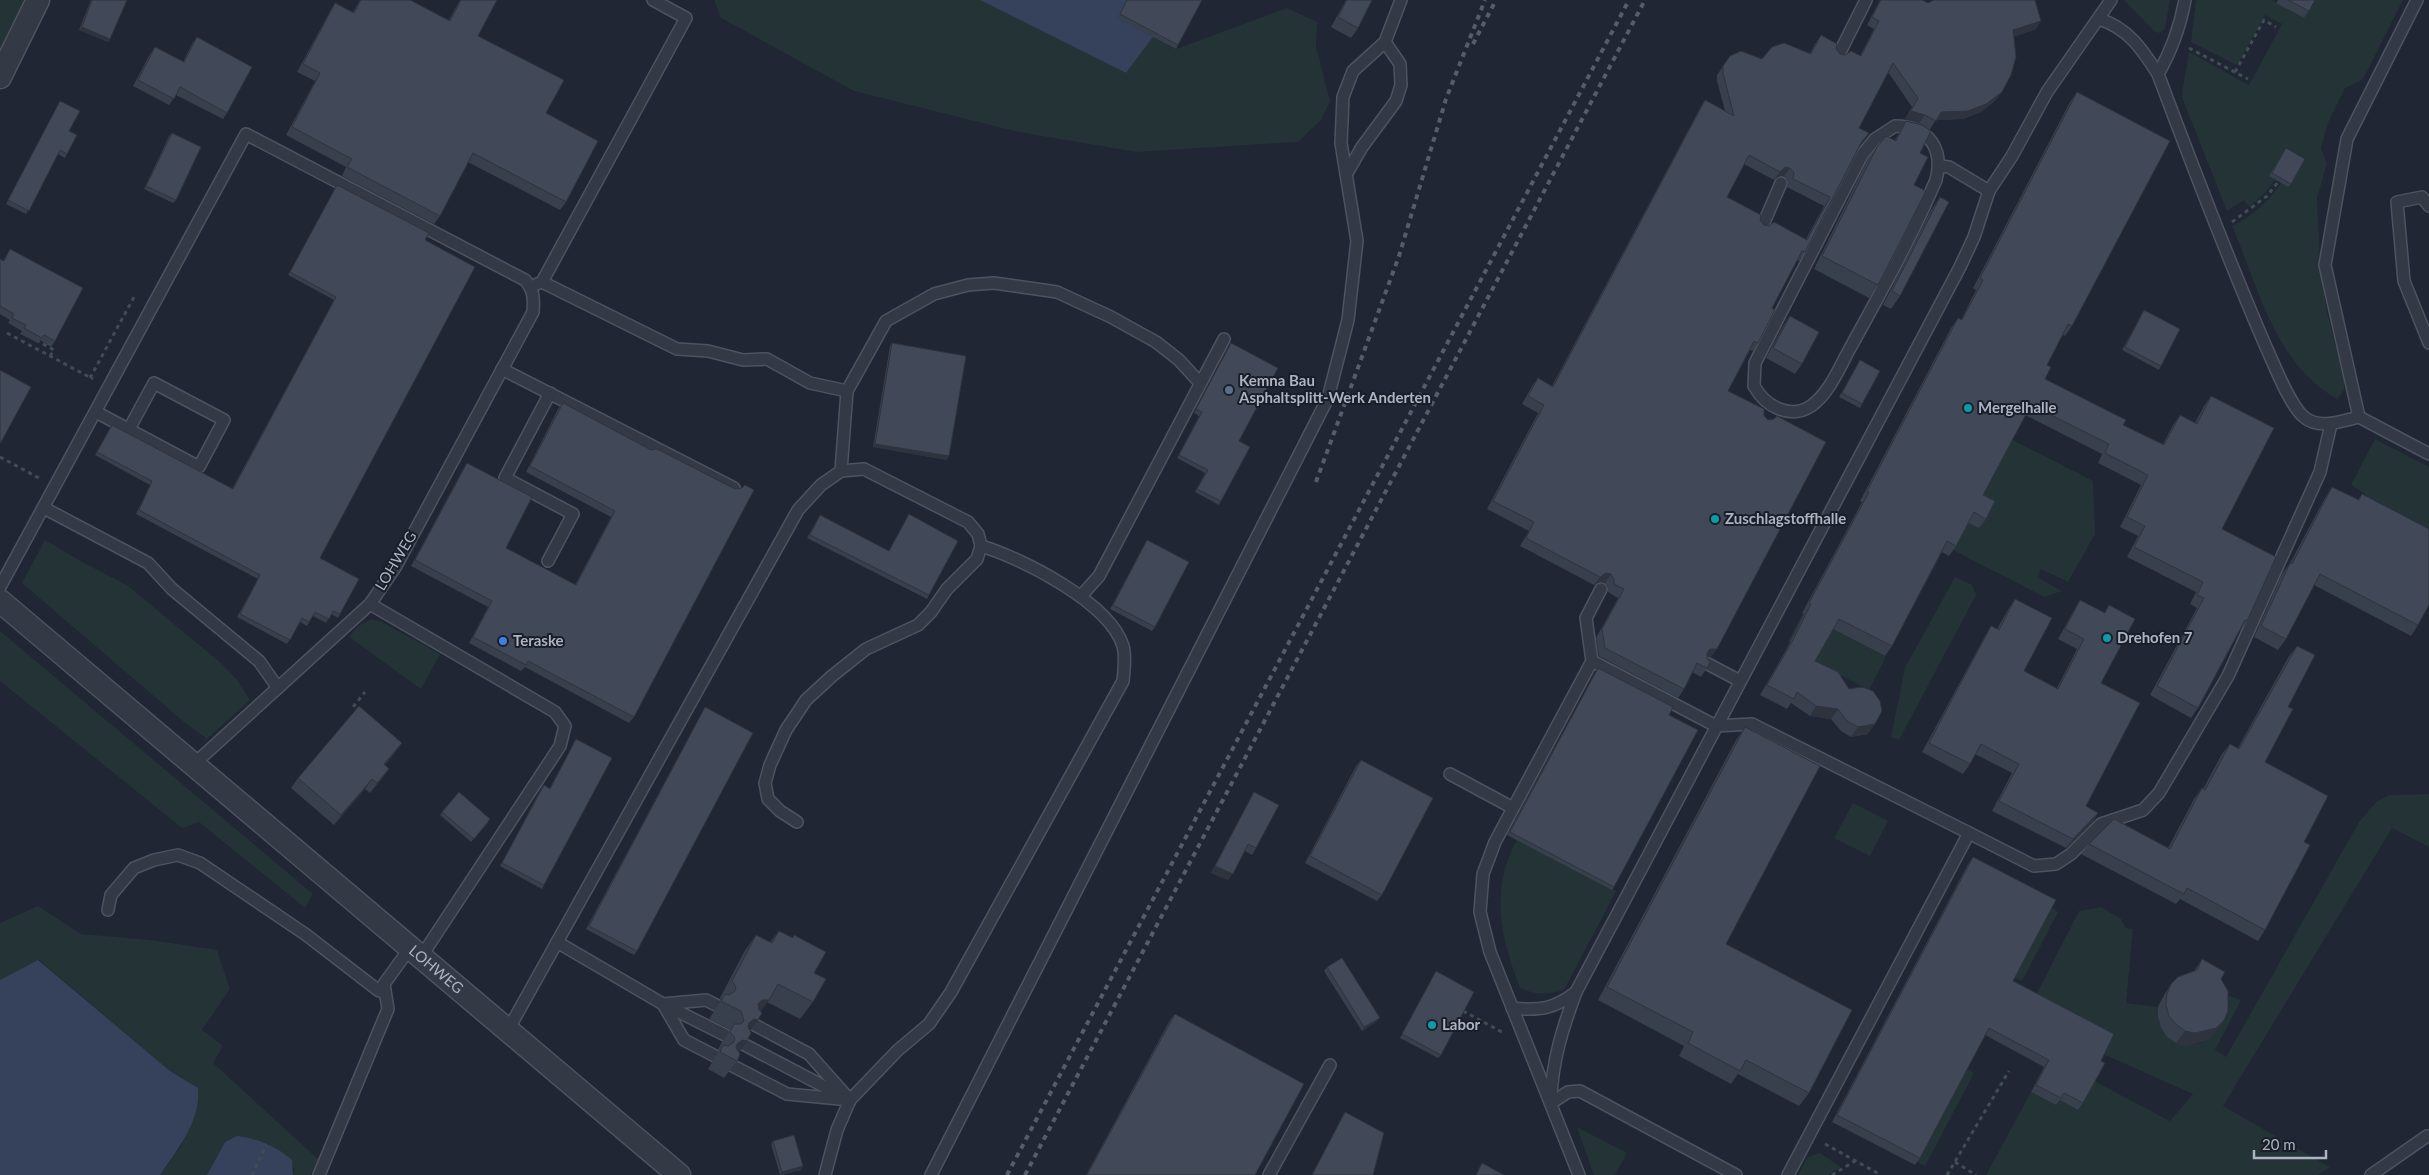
<svg xmlns="http://www.w3.org/2000/svg" width="2429" height="1175" font-family="Lato,sans-serif">
<rect width="100%" height="100%" fill="#202634"/>
<g fill="#233336">
<path d="M0 0H25L0 49Z"/>
<path d="M714 0H980L1126 73 1153 37 1176 49 1287 8 1317 22 1316 46 1330 101 1321 120 1298 142 1137 152 1018 132 854 91 721 18Z"/>
<path d="M2124 0H2170L2165 29 2159 33 2154 31Z"/>
<path d="M2196 0H2272L2304 18 2314 0H2403L2363 79 2345 88 2328 123 2321 148 2327 163 2317 198 2320 263 2327 312 2344 379V390L2337 399C2274 363 2259 288 2232 226 2251 217 2269 201 2281 183L2269 176 2275 180 2265 193 2249 207 2244 200 2227 211 2183 100 2182 93 2189 52 2249 85 2282 24 2265 15 2237 65 2191 42Z"/>
<path d="M2011 439 2093 481 2095 534 2068 582 2041 569 2037 577 2062 591 2044 597 1953 550Z"/>
<path d="M2375 439 2429 467V544L2358 507 2365 494 2351 485Z"/>
<path d="M45 540 84 563 127 585 222 664 237 680 250 700 207 739 183 721 22 583Z"/>
<path d="M1955 577 1972 585 1976 595 1899 740 1891 737 1905 668Z"/>
<path d="M1803 613 1886 657 1869 690 1814 661 1788 641Z"/>
<path d="M372 619 382 622 440 654 421 689 349 637 358 626Z"/>
<path d="M0 631 313 894 305 908 199 822 182 828 0 681Z"/>
<path d="M2429 794V847L2392 828 2223 1106 2330 1167 2318 1175H1986L2031 1092 2056 1105 2059 1100 2094 1081 2170 1121 2193 1094 2103 1054 2033 1001 2079 911 2101 907 2121 919 2126 928 2133 929 2126 1003 2158 1007C2156 1038 2179 1053 2207 1040L2219 1004 2229 996 2241 1000 2215 1050 2226 1057 2359 822 2377 801 2389 795Z"/>
<path d="M1853 803 1888 821 1870 856 1834 838Z"/>
<path d="M1517 840 1616 891 1564 990C1548 995 1535 995 1520 988 1501 939 1489 889 1517 840Z"/>
<path d="M38 906 81 934 151 940 217 950 230 989 202 1030 223 1046 213 1063 318 1159 311 1175H293L294 1169 287 1155 246 1137 237 1136 225 1142 207 1175H160L181 1146 198 1088 170 1071 39 960 0 980V923Z"/>
<path d="M2051 907 2058 912 2022 981 2014 977Z"/>
<path d="M1966 1068 1974 1073 1925 1166 1917 1162Z"/>
<path d="M1577 1127 1627 1153 1615 1175H1594Z"/>
<path d="M1820 1153 1841 1167 1828 1175H1798L1808 1157Z"/>
</g>
<g fill="#36425c">
<path d="M980 0H1172L1153 37 1126 73Z"/>
<path d="M38 960 170 1071 198 1088C201 1121 177 1150 160 1175H0V980Z"/>
<path d="M237 1136C255 1137 279 1148 292 1160L293 1175H207L225 1142Z"/>
</g>
<g fill="none" stroke-linecap="round" stroke-linejoin="round">
<defs>
<g id="service">
<path d="M2417 0 2347 139 2325 265 2359 417 2429 454"/>
<path d="M2099 19C2128 28 2142 49 2158 74 2192 165 2227 257 2266 347 2274 364 2290 406 2304 417 2319 430 2342 421 2359 417"/>
<path d="M1838 56 1866 0"/>
<path d="M2158 74C2172 50 2180 27 2185 0"/>
<path d="M1895 126C1929 126 1944 149 1936 180 1912 236 1882 290 1853 343 1841 363 1831 392 1811 406 1790 420 1765 406 1754 386L1755 363 1862 155 1875 139Z"/>
<path d="M1940 166 1949 167 1989 191 2012 156 2047 92 2111 0"/>
<path d="M1347 173 1362 147 1396 101 1401 85 1400 64 1385 42"/>
<path d="M2429 206 2422 197 2397 202 2404 281 2429 343"/>
<path d="M1762 227 1781 183"/>
<path d="M542 282 677 349 708 351 743 360 767 359 810 383 847 391 841 471"/>
<path d="M537 284 542 282 686 18 653 0"/>
<path d="M502 369 734 488"/>
<path d="M847 391 886 321 934 294 968 285 994 283 1057 292 1111 317 1156 342 1179 360 1200 383"/>
<path d="M96 412 199 467 224 420 154 383 129 429"/>
<path d="M44 508 148 563 172 589 259 661 278 688"/>
<path d="M548 561 573 514 505 478 550 393"/>
<path d="M0 587 246 134 525 280C534 290 534 299 533 312L396 566 370 604 193 765"/>
<path d="M1081 596 1099 576 1224 339"/>
<path d="M370 604 555 712 565 726 560 746 421 957"/>
<path d="M1592 661 1716 726 1752 724 1969 833 1788 1175"/>
<path d="M1708 664 1740 681"/>
<path d="M1450 774 1513 808"/>
<path d="M1969 833 2034 866 2056 864 2071 854 2101 824 2143 810 2159 793 2228 676 2320 472 2331 424"/>
<path d="M108 910 111 895 134 868 154 860 178 855 200 863 305 934 379 991H385"/>
<path d="M557 942 663 1004 684 1040 715 1056"/>
<path d="M1576 992 1960 267 1974 237 1989 191"/>
<path d="M716 1005 706 1000 663 1004 725 1035"/>
<path d="M1512 1008C1540 1011 1554 1009 1576 992 1563 1027 1552 1061 1551 1099"/>
<path d="M508 1030 798 510 821 485 841 471 864 469 968 522 978 534 981 546 977 559 947 589 931 612 918 625 866 649 832 676 806 700 786 730 770 765 765 783 768 799 780 811 797 822"/>
<path d="M743 1044 850 1100 809 1054 753 1024"/>
<path d="M731 1065 787 1094 850 1100 837 1130 825 1175"/>
<path d="M850 1100 898 1050 929 1024 951 992 1123 681C1124 670 1126 657 1123 646 1110 603 1022 558 981 546"/>
<path d="M1551 1103 1568 1092 1580 1091 1736 1175"/>
<path d="M319 1175 388 1009 384 984 410 948"/>
<path d="M931 1175 1328 398 1348 320 1357 241 1341 143 1343 97 1353 71 1385 42 1401 0"/>
<path d="M1269 1175 1330 1065"/>
<path d="M1579 1175 1490 952 1480 912 1483 874 1495 842 1592 661 1586 618 1601 589"/>
<path d="M2371 1175 2427 1136"/>
</g>
<g id="minor">
<path d="M0 77 38 0"/>
<path id="s1" d="M0 601 679 1175"/>
</g>
</defs>
<use href="#service" stroke="#4e5360" stroke-width="14"/>
<use href="#minor" stroke="#4e5360" stroke-width="25"/>
<g stroke="#3f4e53" stroke-width="3" stroke-dasharray="4 4" stroke-linecap="butt">
<path d="M2189 48 2248 79"/>
<path d="M2235 72 2264 20 2276 27"/>
<path d="M2232 222 2267 196 2278 182"/>
<path d="M7 333 93 379"/>
<path d="M36 340 54 350 50 356"/>
<path d="M90 378 134 297"/>
<path d="M0 457 39 478"/>
<path d="M359 712 353 707 365 692"/>
<path d="M1463 1011 1502 1032"/>
<path d="M1825 1144 1881 1175"/>
<path d="M1955 1162 1976 1175"/>
<path d="M252 1175 266 1145"/>
<path d="M1832 1175 1855 1161"/>
<path d="M1947 1175 2009 1071"/>
</g>
<use href="#service" stroke="#333945" stroke-width="11"/>
<use href="#minor" stroke="#333945" stroke-width="22"/>
<g stroke="#555c6c" stroke-width="4" stroke-dasharray="5 5" stroke-linecap="butt">
<path d="M1473 44 1496 0"/>
<path d="M1316 482 1399 256 1446 99 1485 0"/>
<path d="M1007 1175 1629 0"/>
<path d="M1025 1175 1645 0"/>
</g>
</g>
<g fill="#383f4d" fill-rule="evenodd">
<path d="M91 0H127L110 39 108 42 79 30Z"/>
<path d="M360 0H410L449 20 460 0H497L478 36 546 113 566 202 560 210 468 162 440 216 434 224 342 176 346 167 286 135 315 81 297 72 330 11 335 3 353 12Z"/>
<path d="M1127 0H1202L1176 49 1117 18Z"/>
<path d="M1346 0H1372L1358 28 1351 38 1331 27Z"/>
<path d="M1880 0H1922L1928 3 1934 0H2035L2036 29 2013 37 1996 100 1981 112 1963 119 1936 120 1930 129 1920 153 1914 185 1878 285 1869 298 1814 269 1868 159 1877 147 1895 140 1906 121 1922 124 1919 123 1905 119 1912 107 1888 72 1859 128 1860 146 1805 252 1799 261 1797 260 1772 308 1758 343 1753 351 1750 350 1728 391 1711 657H1707V668L1701 677 1692 672 1684 689 1678 698 1599 656 1596 638 1618 598 1608 592V588L1605 583 1600 582 1594 585 1520 546 1529 531 1487 509 1538 413 1522 404 1532 386 1538 378 1552 386 1700 108 1705 100 1725 111 1717 81V75L1730 56 1762 59 1810 53 1815 44 1821 35 1836 49 1840 54 1860 56 1874 29 1867 25ZM1744 164 1774 180 1780 176H1784L1788 182 1787 187 1824 206 1806 239 1764 225 1760 220 1727 197Z"/>
<path d="M2278 0H2315L2304 18 2276 3Z"/>
<path d="M197 37 227 113 223 119 176 95 169 105 133 86 150 54 155 47 183 62 192 44Z"/>
<path d="M2077 92 2072 326 2065 336 2063 335 2047 365 2045 379 2123 425 2163 444 2173 425 2180 415 2195 423 2204 406 2211 396 2222 529 2247 621 2240 631V630L2198 708 2191 718 2150 695 2197 608 2190 604 2196 592 2127 557 2138 536 2120 527 2141 485 2098 463 2102 454 2025 415 1983 495 1986 519 1979 528 1969 523 1956 546 1949 556 1942 552 1892 646 1885 656 1833 629 1815 661 1868 734 1851 737 1841 731 1831 719 1810 716 1791 703 1787 709 1760 695 1786 650 1804 614 1802 613 1862 502 1860 501 1951 328 1958 318 1961 320 1976 290 1973 288 2070 102Z"/>
<path d="M60 101 69 131 67 154 65 158 58 154 26 214 6 204Z"/>
<path d="M172 133 176 200 173 203 144 189 169 136Z"/>
<path d="M2286 148 2291 184 2288 187 2269 176Z"/>
<path d="M337 185 425 240 320 558 340 614 338 618 331 614 326 623 313 616 307 626 300 622 287 644 237 617 258 579 136 514 150 485 95 455 112 425 232 489 334 300 288 275Z"/>
<path d="M1940 197 1900 296 1891 309 1883 305 1931 210Z"/>
<path d="M10 249 55 341 51 347 40 340 38 343 20 334 22 331 8 323 10 320 0 314V259L3 261Z"/>
<path d="M2144 310 2161 366 2159 370 2122 350Z"/>
<path d="M1790 316 1802 364 1795 374 1766 358 1783 326Z"/>
<path d="M892 343 947 460 873 447 890 346Z"/>
<path d="M1231 343 1239 441 1221 501 1219 505 1195 492 1205 473 1177 458 1199 416 1194 413Z"/>
<path d="M1860 360 1862 404 1860 408 1839 397Z"/>
<path d="M563 403 651 450 634 717 629 723 525 667 521 671 469 643 488 607 411 566 463 469 467 463 506 548 575 585 611 517 526 472 558 409Z"/>
<path d="M2332 487 2358 500 2362 494 2418 625 2411 636 2314 585 2286 639 2278 650 2254 637 2282 574 2290 563 2325 498Z"/>
<path d="M909 514 929 595 927 599 807 538 820 515 889 551Z"/>
<path d="M1147 540 1155 627 1152 631 1110 609Z"/>
<path d="M2015 599 2024 671 2057 688 2077 649 2058 639 2074 610 2080 600 2104 613 2109 605 2101 683 2086 806 2098 813 2092 823 2066 848 1992 811 2012 773 1975 754 1970 764 1963 774 1922 752 1985 636 1991 626 1997 629 2009 608Z"/>
<path d="M2297 646 2288 707 2265 762 2304 842 2265 930 2258 941 2180 899 2176 904 2081 854 2089 844 2168 848 2194 799 2202 788 2203 789 2222 754 2230 744 2238 748 2289 656Z"/>
<path d="M1598 668 1669 715 1614 887 1612 890 1507 835Z"/>
<path d="M705 707 637 951 634 955 586 929Z"/>
<path d="M1745 727 1726 944 1809 1093 1799 1106 1738 1074 1731 1084 1679 1056 1684 1046 1598 1000 1736 740Z"/>
<path d="M576 739 544 885 542 889 500 866 541 789 544 785 550 788Z"/>
<path d="M395 753 385 765 382 779 370 793 365 789 334 825 291 788 298 778Z"/>
<path d="M1361 760 1382 895 1377 901 1305 863 1356 766Z"/>
<path d="M1254 792 1256 848 1252 855 1245 851 1228 880 1211 873 1250 799Z"/>
<path d="M442 812 488 823 471 842 440 815Z"/>
<path d="M1973 857 2013 981 2101 1061 2083 1103 2078 1110 2060 1100 2056 1105 2031 1092 2044 1067 1985 1035 1920 1158 1915 1165 1832 1122 1968 864Z"/>
<path d="M779 931 792 938 794 935 814 973 813 1002 800 1019 767 1002 760 1012 758 1020 750 1032 739 1053 737 1061 724 1078 708 1069 719 1051 718 1049 722 1042 730 1031 729 1029 709 1019 721 1000 720 998 744 952 756 935 770 942Z"/>
<path d="M2202 959 2221 979 2224 1020 2215 1032 2207 1040 2186 1046 2176 1043 2167 1037 2161 1028 2158 1017V1007L2163 997 2171 984 2194 971Z"/>
<path d="M1327 967 1380 1018 1377 1021 1362 1031 1324 971Z"/>
<path d="M1436 971 1441 1055 1438 1058 1400 1038Z"/>
<path d="M1175 1014 1255 1175H1086L1170 1020Z"/>
<path d="M1345 1112 1373 1175H1312L1343 1116Z"/>
<path d="M773 1141 801 1170 782 1175H780L771 1144Z"/>
</g>
<g fill="#2e333e">
<path d="M2041 21 2036 29 2007 39 2013 30Z"/>
<path d="M82 27 110 39 108 42 79 30Z"/>
<path d="M2002 92 1996 100 1981 112 1963 119 1935 120 1941 112Z"/>
<path d="M1911 111 1925 115 1919 123 1905 119Z"/>
<path d="M1785 167 1790 168 1784 176H1780L1774 180 1780 172Z"/>
<path d="M875 444 949 456 947 460 873 447Z"/>
<path d="M1606 573 1611 574 1605 583 1600 582 1594 585 1600 577Z"/>
<path d="M1710 649H1717L1711 657H1704Z"/>
<path d="M1816 706 1838 709 1831 719 1810 716Z"/>
<path d="M1875 724 1868 734 1851 737 1858 727Z"/>
<path d="M402 743 395 753 377 774 384 764Z"/>
<path d="M389 769 382 779 370 793 377 783Z"/>
<path d="M372 779 365 789 334 825 341 815Z"/>
<path d="M2098 813 2092 823 2066 848 2073 839Z"/>
<path d="M1215 866 1233 874 1228 880 1211 873Z"/>
<path d="M762 1000H769L757 1017 758 1004Z"/>
<path d="M1380 1018 1377 1021 1362 1031 1364 1027Z"/>
<path d="M754 1019 758 1020 746 1037 749 1023Z"/>
<path d="M2224 1020 2215 1032 2207 1040 2186 1046 2176 1043 2185 1031Z"/>
<path d="M742 1040 747 1041 735 1059 730 1058 737 1044Z"/>
<path d="M803 1166 801 1170 780 1175 782 1172Z"/>
</g>
<g fill="#414959" stroke="#2e333e" fill-rule="evenodd">
<path d="M92 0H127L110 39 82 27Z"/>
<path d="M361 0H410L450 21 461 0H497L478 36 564 80 546 113 598 141 566 202 473 153 440 216 347 167 352 159 292 127 320 73 303 64 335 3 354 13Z"/>
<path d="M1127 0H1202L1178 45 1120 14Z"/>
<path d="M1347 0H1372L1358 28 1338 17Z"/>
<path d="M1881 0H1922L1928 3 1934 0H2035L2041 21 2013 30 2016 57 2011 75 2002 92 1986 104 1968 111 1941 112 1936 121 1925 115 1911 111 1918 98 1893 63 1859 128 1869 133 1861 143 1805 252 1802 251 1772 308 1775 310 1758 343 1754 341 1728 391 1764 409V416L1768 420 1774 419 1777 416 1826 442 1717 649H1710L1707 653V659L1710 662 1707 668 1697 663 1684 689 1605 648 1602 629 1624 589 1614 584V580L1611 574 1606 573 1600 577 1526 538 1534 522 1493 501 1544 405 1528 396 1538 378 1553 387 1705 100 1734 116 1723 73V66L1730 56 1741 51 1762 59 1772 47 1784 43 1811 54 1821 35 1837 44 1836 49 1840 54 1845 55 1851 51 1861 56 1879 21 1872 17ZM1749 155 1780 172 1785 167 1790 168 1794 173 1793 179 1830 197 1807 240 1774 222 1769 226 1764 225 1760 220 1761 215 1727 197Z"/>
<path d="M2288 0H2315L2309 11Z"/>
<path d="M197 37 252 67 227 113 180 87 174 99 138 80 155 47 184 62Z"/>
<path d="M2077 92 2170 141 2072 326 2068 324 2047 365 2051 367 2045 379 2126 420 2123 425 2164 445 2180 415 2197 424 2211 396 2274 428 2222 529 2276 557 2247 621 2245 620 2198 708 2157 686 2204 598 2197 595 2203 582 2134 547 2145 526 2127 517 2148 475 2105 453 2109 444 2031 405 1983 495 1995 501 1986 519 1974 512 1956 546 1947 541 1892 646 1839 619 1815 661 1838 672 1849 689 1862 687 1873 691 1880 701 1882 711 1875 724 1858 727 1847 721 1838 709 1816 706 1797 692 1794 699 1767 685 1793 640 1811 604 1809 603 1869 492 1867 491 1958 318 1962 320 1983 280 1980 278Z"/>
<path d="M60 101 80 111 69 131 77 135 67 154 60 150 29 211 8 200Z"/>
<path d="M1906 121 1922 125 1931 131 1920 153 1928 157 1914 185 1926 191 1878 285 1822 256 1877 147 1886 136 1896 141Z"/>
<path d="M172 133 201 147 176 200 146 186Z"/>
<path d="M2286 148 2305 159 2291 184 2272 173Z"/>
<path d="M337 185 429 233 425 240 475 267 320 558 359 579 340 614 333 611 329 619 315 612 309 622 302 618 290 640 240 614 260 575 139 510 152 481 97 452 112 425 233 489 336 297 290 272Z"/>
<path d="M1940 197 1949 202 1900 296 1892 291Z"/>
<path d="M10 249 83 288 55 341 44 335 42 338 24 328 26 325 12 318 14 314 0 306V259L4 261Z"/>
<path d="M2144 310 2180 329 2161 366 2125 347Z"/>
<path d="M1790 316 1819 332 1802 364 1773 348Z"/>
<path d="M892 343 966 356 949 456 875 444Z"/>
<path d="M1231 343 1278 368 1239 441 1250 447 1221 501 1197 489 1208 470 1179 455 1202 412 1196 409Z"/>
<path d="M1860 360 1880 371 1862 404 1842 393Z"/>
<path d="M0 370 31 387 0 444Z"/>
<path d="M563 403 651 450 657 449 735 489 742 488 745 485 754 490 634 717 528 661 526 665 473 637 492 601 415 560 467 463 532 497 506 548 576 585 615 511 530 466Z"/>
<path d="M2332 487 2359 500 2362 494 2429 529V605L2418 625 2320 574 2286 639 2261 626 2290 563 2292 564Z"/>
<path d="M909 514 958 541 929 595 810 535 820 515 889 551Z"/>
<path d="M1147 540 1189 562 1155 627 1113 605Z"/>
<path d="M2015 599 2052 618 2024 671 2058 689 2084 639 2065 629 2080 600 2105 613 2109 605 2135 619 2101 683 2140 703 2086 806 2098 813 2073 839 1999 801 2019 764 1981 744 1970 764 1929 743 1991 626 1999 630Z"/>
<path d="M2297 646 2315 655 2288 707 2293 709 2265 762 2328 796 2304 842 2310 845 2265 930 2187 888 2184 894 2089 844 2114 819 2170 849 2202 788 2205 790 2230 744 2239 749Z"/>
<path d="M1598 668 1673 707 1669 715 1698 730 1614 887 1510 832Z"/>
<path d="M359 706 402 743 384 764 389 769 377 783 372 779 341 815 298 778Z"/>
<path d="M705 707 753 733 637 951 589 926Z"/>
<path d="M1745 727 1820 766 1726 944 1852 1010 1809 1093 1746 1060 1740 1071 1688 1043 1693 1032 1607 987Z"/>
<path d="M576 739 612 758 544 885 502 863 544 785 550 789Z"/>
<path d="M1361 760 1433 798 1382 895 1310 856Z"/>
<path d="M459 792 490 819 474 839 442 812Z"/>
<path d="M1254 792 1279 805 1256 848 1248 844 1233 874 1215 866Z"/>
<path d="M1973 857 2056 900 2013 981 2114 1034 2101 1061 2105 1063 2083 1103 2064 1093 2061 1098 2036 1085 2049 1060 1989 1028 1920 1158 1837 1115Z"/>
<path d="M779 931 793 938 794 935 826 952 814 973 826 979 813 1002 778 984 769 1000H762L758 1004 759 1010 762 1013 758 1020 754 1019 749 1023 748 1027 751 1033 747 1041 742 1040 737 1044 736 1048 740 1054 737 1061 720 1052 723 1045 728 1046 734 1042 735 1038 730 1032 734 1024H741L744 1021 741 1011 721 1001 725 994 729 995 735 991 736 987 732 981 756 935 772 943Z"/>
<path d="M1342 958 1380 1018 1364 1027 1327 967Z"/>
<path d="M2202 959 2225 972 2221 979 2228 991V1011L2224 1020 2216 1028 2195 1033 2185 1031 2176 1024 2169 1016 2166 1005 2167 994 2171 984 2178 977 2197 970Z"/>
<path d="M1436 971 1474 992 1441 1055 1402 1034Z"/>
<path d="M1175 1014 1304 1084 1255 1175H1087Z"/>
<path d="M1345 1112 1384 1133 1373 1175H1312Z"/>
<path d="M794 1135 803 1166 782 1172 773 1141Z"/>
<path d="M1482 1163 1504 1175H1476Z"/>
</g>
<circle fill="#5c6f8a" stroke="#191e29" stroke-width="2" cx="1229" cy="390" r="5"/>
<g fill="#0f9aa8" stroke="#191e29" stroke-width="2">
<circle cx="1968" cy="408" r="5"/>
<circle cx="1715" cy="519" r="5"/>
<circle cx="2107" cy="638" r="5"/>
<circle cx="1432" cy="1025" r="5"/>
</g>
<circle fill="#3f7fe0" stroke="#191e29" stroke-width="2" cx="503" cy="641" r="5"/>
<g text-anchor="middle" stroke-width="4" stroke-linejoin="round" paint-order="stroke">
<g font-size="15" font-weight="bold" fill="#adb3c2" stroke="#191e29" text-anchor="start">
<text x="1239" y="386">Kemna Bau<tspan x="1239" dy="17">Asphaltsplitt-Werk Anderten</tspan></text>
<text x="1978" y="413">Mergelhalle</text>
<text x="1725" y="524">Zuschlagstoffhalle</text>
<text x="2117" y="643">Drehofen 7</text>
<text x="513" y="646">Teraske</text>
<text x="1442" y="1030">Labor</text>
</g>
<g font-size="15" fill="#adb3c2" stroke="#191e29">
<text transform="translate(396 561) rotate(-59)" y="5">LOHWEG</text>
<text dy="5" stroke="none"><textPath href="#s1" startOffset="571">LOHWEG</textPath></text>
</g>
</g>
<path d="M2254 1150v8h72v-8" fill="none" stroke="#adb3c2" stroke-width="2.5"/>
<text x="2262" y="1150" font-size="15" fill="#adb3c2" stroke="#191e29" stroke-width="4" paint-order="stroke">20 m</text>
</svg>
